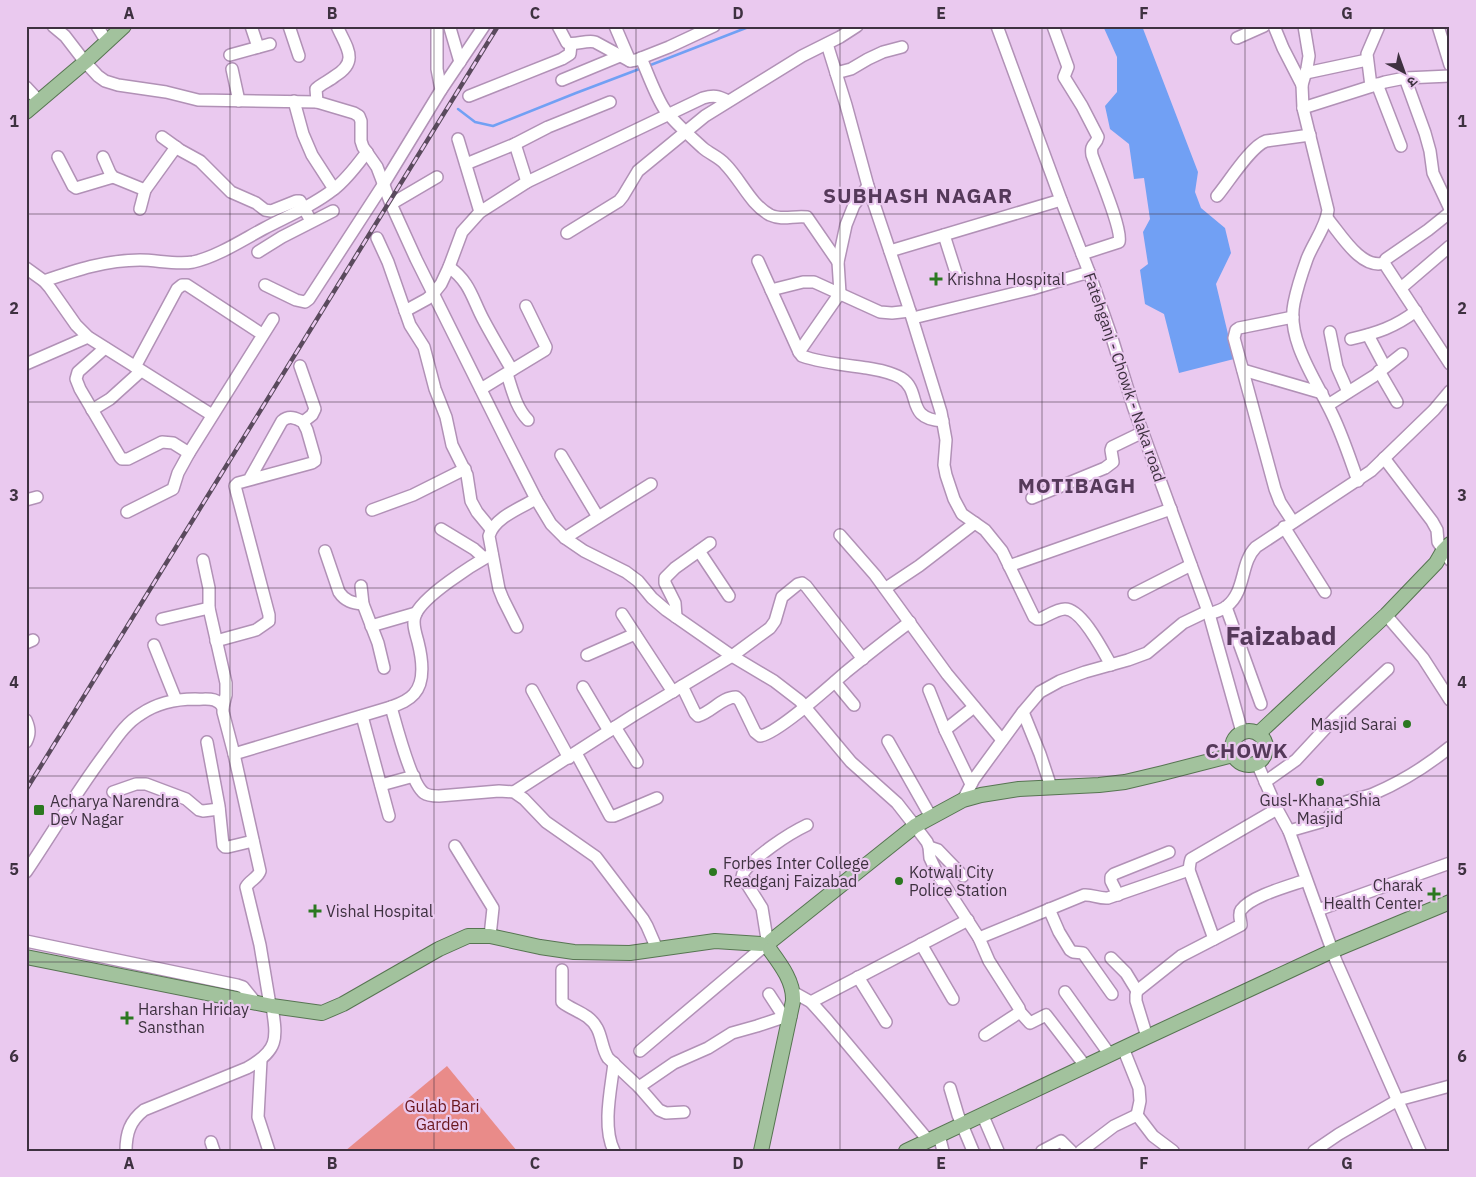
<svg xmlns="http://www.w3.org/2000/svg" width="1476" height="1177" font-family="'IBM Plex Sans','Noto Sans Devanagari',sans-serif">
<rect width="100%" height="100%" fill="#eac9ef"/>
<path fill="#e98b89" d="M447 1066 517 1151H345Z"/>
<path fill="#71a0f4" d="M1103 26H1142L1198 172 1195 192 1201 208 1225 228 1231 253 1216 284 1234 359 1179 373 1164 314 1145 304 1140 270 1148 264 1143 232 1150 219 1144 178 1134 179 1129 144 1110 129 1105 106 1117 92V57Z"/>
<g fill="none" stroke-linecap="round" stroke-linejoin="round">
<g stroke="#71a0f4" stroke-width="2.5">
<path d="M648 66 751 26"/>
<path d="M458 109 475 122 493 126 576 93 642 68"/>
</g>
<defs>
<g id="minor">
<path d="M53 26 65 36 85 62 98 76 105 81 118 85 166 92 198 100 317 102 354 113 359 116 361 121V141L363 147 377 167 391 204 416 259 506 440 536 499 551 524 565 538 584 551 626 572 638 581 652 598 666 610 732 656 774 681 800 701 851 762 897 803 915 826 927 842 929 847 930 858 938 875 979 938 1084 895C1092 894 1099 899 1108 898L1189 870"/>
<path d="M97 26 107 42"/>
<path d="M251 26 258 47"/>
<path d="M289 26 299 56"/>
<path d="M558 26 567 43C576 45 586 40 595 42L630 61 636 60 669 47 714 26"/>
<path d="M615 26 630 61"/>
<path d="M997 26 1061 200 1089 272 1112 338 1133 406 1209 614 1242 732"/>
<path d="M1053 26 1068 67 1064 77 1082 106 1098 137C1096 146 1090 143 1092 155 1097 170 1123 230 1119 242L1082 254"/>
<path d="M1274 26 1283 48 1302 85"/>
<path d="M1304 26 1309 56 1307 68 1302 85 1303 108 1328 210C1326 227 1313 243 1307 259 1302 273 1297 288 1294 303 1286 341 1318 383 1333 416 1343 437 1350 459 1358 481"/>
<path d="M1438 26 1450 65"/>
<path d="M450 28 460 62"/>
<path d="M437 30V69L441 90"/>
<path d="M1237 38 1264 26"/>
<path d="M827 44 846 105 868 186 908 305 941 412 946 440 944 465 946 475 954 499 962 514 985 530 1002 551 1034 617 1037 619H1040C1047 616 1057 609 1065 609 1082 609 1103 651 1111 665"/>
<path d="M230 55 270 44"/>
<path d="M641 58C648 74 656 97 665 110 675 123 691 137 703 148 710 154 719 157 725 164 741 180 750 204 770 215 783 221 794 215 807 217L838 262"/>
<path d="M232 69 239 101"/>
<path d="M836 73 851 69 868 59 883 52 902 47"/>
<path d="M1306 73 1367 60"/>
<path d="M1405 78 1425 133 1430 151 1433 173 1450 209"/>
<path d="M562 80 620 56"/>
<path d="M1377 84 1401 146"/>
<path d="M1371 86 1367 54 1379 26"/>
<path d="M26 87 39 101"/>
<path d="M469 96 562 59 570 54 571 44"/>
<path d="M294 101 303 134 312 155 334 189"/>
<path d="M317 102 316 89C321 84 329 81 335 76 360 61 346 47 337 26"/>
<path d="M1303 108 1385 82 1405 78 1450 76"/>
<path d="M162 137 180 150 200 161 231 192 256 203 265 210 271 211 296 201H300L311 221"/>
<path d="M458 139 480 212"/>
<path d="M515 144 527 182"/>
<path d="M58 157 73 186 76 188 113 177"/>
<path d="M103 157 110 173 113 177 145 190"/>
<path d="M466 164 515 144 548 127 610 102"/>
<path d="M1217 196C1228 183 1251 146 1266 141L1310 135"/>
<path d="M391 204 437 177"/>
<path d="M140 209 145 190 176 147"/>
<path d="M1450 211 1448 214 1428 230 1386 259 1384 263 1450 364"/>
<path d="M1327 218C1340 233 1361 270 1384 263"/>
<path d="M567 233 619 201 623 196 638 171 705 116 802 56 840 37 857 26"/>
<path d="M944 235 958 279"/>
<path d="M377 238 388 262 410 325 424 347 435 389 446 417 452 445 467 475 471 501 477 512 491 529"/>
<path d="M890 251 1061 200"/>
<path d="M258 252 282 237 333 211"/>
<path d="M758 261 799 352 802 356C822 363 846 365 867 368 879 370 891 372 901 378 923 392 904 419 943 421"/>
<path d="M449 267C470 282 472 298 483 319 492 336 502 353 512 370L481 389"/>
<path d="M26 268 44 281 50 288 76 325 88 337 212 415"/>
<path d="M44 281C76 270 106 260 140 260 157 260 176 265 193 262 217 257 244 239 265 228 288 216 314 205 334 189 347 179 357 165 367 152"/>
<path d="M265 285 296 300 305 302 309 299 383 185 441 90 484 26"/>
<path d="M1401 288 1450 246"/>
<path d="M771 290 803 282H814L880 312 892 313 910 311"/>
<path d="M405 311 427 299 433 294 441 284 449 267 462 232 480 212 527 182 703 98C714 95 718 96 728 101"/>
<path d="M1293 317 1239 328 1236 330 1234 338 1275 489 1280 502 1293 522"/>
<path d="M913 318 1032 289 1089 272"/>
<path d="M1330 332 1337 367 1348 392"/>
<path d="M1368 335 1385 367"/>
<path d="M1351 339C1377 333 1395 327 1416 311"/>
<path d="M105 348 78 372 76 379 80 389 120 457 122 459H128L162 442 173 443 189 453"/>
<path d="M799 352 840 293 838 262 846 225 854 205 868 186"/>
<path d="M26 364 88 337"/>
<path d="M300 366 315 409 312 415 303 422"/>
<path d="M135 367 177 289 182 285H187L262 334"/>
<path d="M512 370 545 350 546 347 526 306"/>
<path d="M1243 370 1322 393"/>
<path d="M1379 371 1397 402"/>
<path d="M507 374C512 389 516 408 528 420"/>
<path d="M1328 405 1374 376 1402 354"/>
<path d="M92 410 110 399 141 371"/>
<path d="M561 455 598 517"/>
<path d="M1384 458 1432 521 1437 530 1438 542 1450 560"/>
<path d="M1032 498 1105 468 1113 462 1111 450 1112 447 1143 432"/>
<path d="M26 500 37 497"/>
<path d="M372 510 413 495 465 469"/>
<path d="M127 512 173 489 178 473 189 453 273 319"/>
<path d="M1284 527 1325 592"/>
<path d="M441 529 474 549 484 558"/>
<path d="M840 535 875 575 947 674 1002 740"/>
<path d="M565 538 651 484"/>
<path d="M325 551 339 592C345 601 352 603 363 604"/>
<path d="M699 551 729 596"/>
<path d="M492 554C474 564 421 597 415 616 412 624 416 634 418 642 422 658 426 681 414 694 408 701 399 704 391 707 396 724 411 784 424 793 428 796 435 796 439 796L499 791 514 792 524 799 546 822 596 857 643 919 647 926 657 949"/>
<path d="M203 560 209 588V608L211 617 226 683V695L223 707V712L234 754 260 871C258 878 250 880 246 887L260 945 270 1005"/>
<path d="M1009 566 1171 509"/>
<path d="M361 586 363 604 378 643 384 668"/>
<path d="M886 588 919 566 975 523"/>
<path d="M1134 594 1191 565"/>
<path d="M1226 607 1261 704"/>
<path d="M622 614 673 692"/>
<path d="M1209 614C1215 612 1223 610 1227 606 1246 591 1240 563 1256 547L1371 471 1434 410 1450 391"/>
<path d="M1386 615 1423 658 1450 700"/>
<path d="M676 617 675 603 665 583V578L675 568 710 543"/>
<path d="M162 619 209 608"/>
<path d="M371 626 416 613"/>
<path d="M517 627 503 599 499 589 489 536C494 518 520 508 536 499"/>
<path d="M216 641 256 630 269 621V615L235 486 238 483 312 463 315 461V458L307 430 303 422C296 418 289 415 282 421L249 480"/>
<path d="M26 643 33 640"/>
<path d="M154 645 176 700"/>
<path d="M587 655 635 634"/>
<path d="M835 682 854 705"/>
<path d="M682 686 695 713 698 716C712 712 722 697 736 697L740 701 755 732 760 736C777 734 830 686 846 672 867 655 888 638 910 622"/>
<path d="M583 687 609 731"/>
<path d="M532 690 569 758"/>
<path d="M929 690 945 730 971 784"/>
<path d="M1023 712 1040 754 1051 787"/>
<path d="M362 716 389 816"/>
<path d="M26 720C30 729 30 734 26 742"/>
<path d="M615 727 637 762"/>
<path d="M945 730 974 707"/>
<path d="M888 741 931 817"/>
<path d="M207 742 219 806 223 845 225 847H228L253 841"/>
<path d="M576 753 610 816H614L619 814 657 798"/>
<path d="M234 754 391 707"/>
<path d="M1257 763 1277 809 1289 831 1336 961 1420 1151"/>
<path d="M1265 782 1296 760 1335 718 1388 669"/>
<path d="M381 785 414 776"/>
<path d="M113 792 136 784H146L186 799 199 810 203 811 219 809"/>
<path d="M514 792 634 715 732 656 770 628 775 621 782 597 798 584 802 583 806 586 863 659"/>
<path d="M963 800 974 779 1023 712 1040 692 1060 681 1085 672 1128 660 1147 653 1183 623 1208 611"/>
<path d="M1289 831 1324 821C1330 817 1334 809 1340 805 1348 799 1364 798 1373 794 1401 782 1427 766 1450 747"/>
<path d="M455 846 493 908 490 936"/>
<path d="M929 847 938 850 963 876"/>
<path d="M26 872C53 832 78 789 107 751 117 737 126 723 141 714 157 703 176 699 195 699 206 700 216 696 223 707"/>
<path d="M1118 895 1111 881V877L1114 874 1169 852"/>
<path d="M1049 909 1059 932 1070 950 1073 952 1083 953 1112 994"/>
<path d="M1318 910 1450 863"/>
<path d="M979 938 989 961 1019 1008 1020 1012 985 1035"/>
<path d="M767 939 762 908 745 881 742 877 743 873C755 856 788 834 807 825"/>
<path d="M1214 939 1241 925C1241 920 1238 914 1241 910 1251 896 1289 886 1306 880"/>
<path d="M26 941 237 985 243 987 256 1003"/>
<path d="M921 944 953 999"/>
<path d="M1111 958 1126 973 1137 991"/>
<path d="M562 970V1002C573 1011 589 1013 597 1028 602 1037 602 1049 608 1058L639 1087 659 1110 666 1113 684 1112"/>
<path d="M858 977 886 1022"/>
<path d="M793 992 811 1002 828 1021 928 1140"/>
<path d="M1065 992 1110 1055"/>
<path d="M769 994 784 1017"/>
<path d="M811 1002 968 920"/>
<path d="M1020 1012 1030 1023 1046 1015 1086 1067"/>
<path d="M1147 1037 1136 1001V995L1137 991 1181 956 1214 939 1189 870 1190 863 1191 859 1277 809"/>
<path d="M1123 1048 1139 1088 1140 1101 1137 1115"/>
<path d="M640 1051 762 948"/>
<path d="M261 1060 258 1117 269 1151"/>
<path d="M639 1087 674 1063 708 1048 732 1033 757 1026 784 1017 791 1016"/>
<path d="M950 1088 958 1115 973 1151"/>
<path d="M983 1116 998 1151"/>
<path d="M939 1135 943 1151"/>
<path d="M211 1142 214 1151"/>
<path d="M126 1151C126 1133 130 1121 144 1110L247 1068C279 1050 277 1039 272 1006"/>
<path d="M614 1151C602 1127 611 1089 614 1063"/>
<path d="M1042 1151 1061 1141 1071 1151"/>
<path d="M1081 1151 1114 1126 1137 1115 1153 1136 1173 1151"/>
<path d="M1314 1151 1339 1134 1398 1100 1450 1086"/>
</g>
<g id="major">
<path d="M26 112 85 62 124 26"/>
<circle cx="1249" cy="748" r="17"/>
<path d="M1259 733 1386 615 1436 563 1443 551 1450 544"/>
<path d="M771 941 915 826 963 800 981 795 1019 789 1099 785 1125 782 1163 773 1233 755"/>
<path d="M26 957 272 1006 322 1013 343 1004 439 949 468 936H490L540 947 574 952 630 953 715 941 761 944"/>
<path d="M761 1151 793 1001C794 982 781 965 770 950"/>
<path d="M906 1151 1147 1037 1332 951 1450 902"/>
</g>
</defs>
<use href="#minor" stroke="#b191b6" stroke-width="14"/>
<use href="#major" stroke="#577552" stroke-width="16"/>
<use href="#minor" stroke="#fff" stroke-width="11"/>
<use href="#major" stroke="#a2c29d" stroke-width="14"/>
<defs>
<path id="rail" d="M26 790 498 26"/>
</defs>
<use href="#rail" stroke="#5a4a5d" stroke-width="4.5"/>
<use href="#rail" stroke="#eac9ef" stroke-width="2.5" stroke-dasharray="8" stroke-linecap="butt"/>
</g>
<path fill="none" stroke="#3e3140" stroke-width="1" stroke-opacity="0.55" d="M230 26V1151M434 26V1151M636 26V1151M840 26V1151M1042 26V1151M1245 26V1151M26 214H1450M26 402H1450M26 588H1450M26 776H1450M26 962H1450"/>
<g fill="#2b7820" stroke="#eac9ef" stroke-width="2">
<path d="M933.5 271.5h5v5h5v5h-5v5h-5v-5h-5v-5h5z"/>
<circle cx="1407" cy="724" r="5"/>
<circle cx="1320" cy="782" r="5"/>
<rect x="33" y="804" width="12" height="12" rx="2.5"/>
<circle cx="713" cy="872" r="5"/>
<circle cx="899" cy="881" r="5"/>
<path d="M1431.5 886.5h5v5h5v5h-5v5h-5v-5h-5v-5h5z"/>
<path d="M312.5 903.5h5v5h5v5h-5v5h-5v-5h-5v-5h5z"/>
<path d="M124.5 1010.5h5v5h5v5h-5v5h-5v-5h-5v-5h5z"/>
</g>
<g text-anchor="middle" stroke-width="4.5" stroke-linejoin="round" paint-order="stroke">
<g font-size="16" fill="#3e3140" stroke="#eac9ef" text-anchor="start">
<text x="947" y="285">Krishna Hospital</text>
<text x="1397" y="730" text-anchor="end">Masjid Sarai</text>
<text x="1320" y="806" text-anchor="middle">Gusl-Khana-Shia<tspan x="1320" dy="18">Masjid</tspan></text>
<text x="50" y="807">Acharya Narendra<tspan x="50" dy="18">Dev Nagar</tspan></text>
<text x="723" y="869">Forbes Inter College<tspan x="723" dy="18">Readganj Faizabad</tspan></text>
<text x="909" y="878">Kotwali City<tspan x="909" dy="18">Police Station</tspan></text>
<text x="1423" y="891" text-anchor="end">Charak<tspan x="1423" dy="18">Health Center</tspan></text>
<text x="326" y="917">Vishal Hospital</text>
<text x="138" y="1015">Harshan Hriday<tspan x="138" dy="18">Sansthan</tspan></text>
</g>
<g font-size="16" fill="#3e3140" stroke="#eac9ef">
<text transform="translate(1125 377) rotate(71)" y="6">Fatehganj - Chowk - Naka road</text>
</g>
<g font-size="16" fill="#6a161d" stroke="#eac9ef">
<text x="442" y="1112">Gulab Bari<tspan x="442" dy="18">Garden</tspan></text>
</g>
<g font-size="21" font-weight="bold" letter-spacing="1" fill="#55395a" stroke="#eac9ef">
<text x="918" y="203">SUBHASH NAGAR</text>
<text x="1077" y="493">MOTIBAGH</text>
<text x="1247" y="758">CHOWK</text>
</g>
<g font-size="26" font-weight="bold" fill="#55395a" stroke="#eac9ef">
<text x="1281" y="645">Faizabad</text>
</g>
</g>
<rect width="1476" height="1177" fill="none" stroke="#eac9ef" stroke-width="55"/>
<g transform="translate(1404 72) rotate(139)" stroke="#eac9ef" stroke-width="4" paint-order="stroke">
<path d="M0-4L9 19L0 12L-9 19Z" fill="#3e3140"/>
<text y="-8" font-size="14" font-weight="bold" text-anchor="middle" fill="#3e3140">उ</text>
</g>
<rect x="28" y="28" width="1420" height="1122" fill="none" stroke="#3e3140" stroke-width="2"/>
<g font-size="16" text-anchor="middle" font-weight="bold" fill="#3e3140">
<text x="129" y="19">A</text>
<text x="332" y="19">B</text>
<text x="535" y="19">C</text>
<text x="738" y="19">D</text>
<text x="941" y="19">E</text>
<text x="1144" y="19">F</text>
<text x="1347" y="19">G</text>
<text x="14" y="127">1</text>
<text x="1462" y="127">1</text>
<text x="14" y="314">2</text>
<text x="1462" y="314">2</text>
<text x="14" y="501">3</text>
<text x="1462" y="501">3</text>
<text x="14" y="688">4</text>
<text x="1462" y="688">4</text>
<text x="14" y="875">5</text>
<text x="1462" y="875">5</text>
<text x="14" y="1062">6</text>
<text x="1462" y="1062">6</text>
<text x="129" y="1169">A</text>
<text x="332" y="1169">B</text>
<text x="535" y="1169">C</text>
<text x="738" y="1169">D</text>
<text x="941" y="1169">E</text>
<text x="1144" y="1169">F</text>
<text x="1347" y="1169">G</text>
</g>
</svg>
